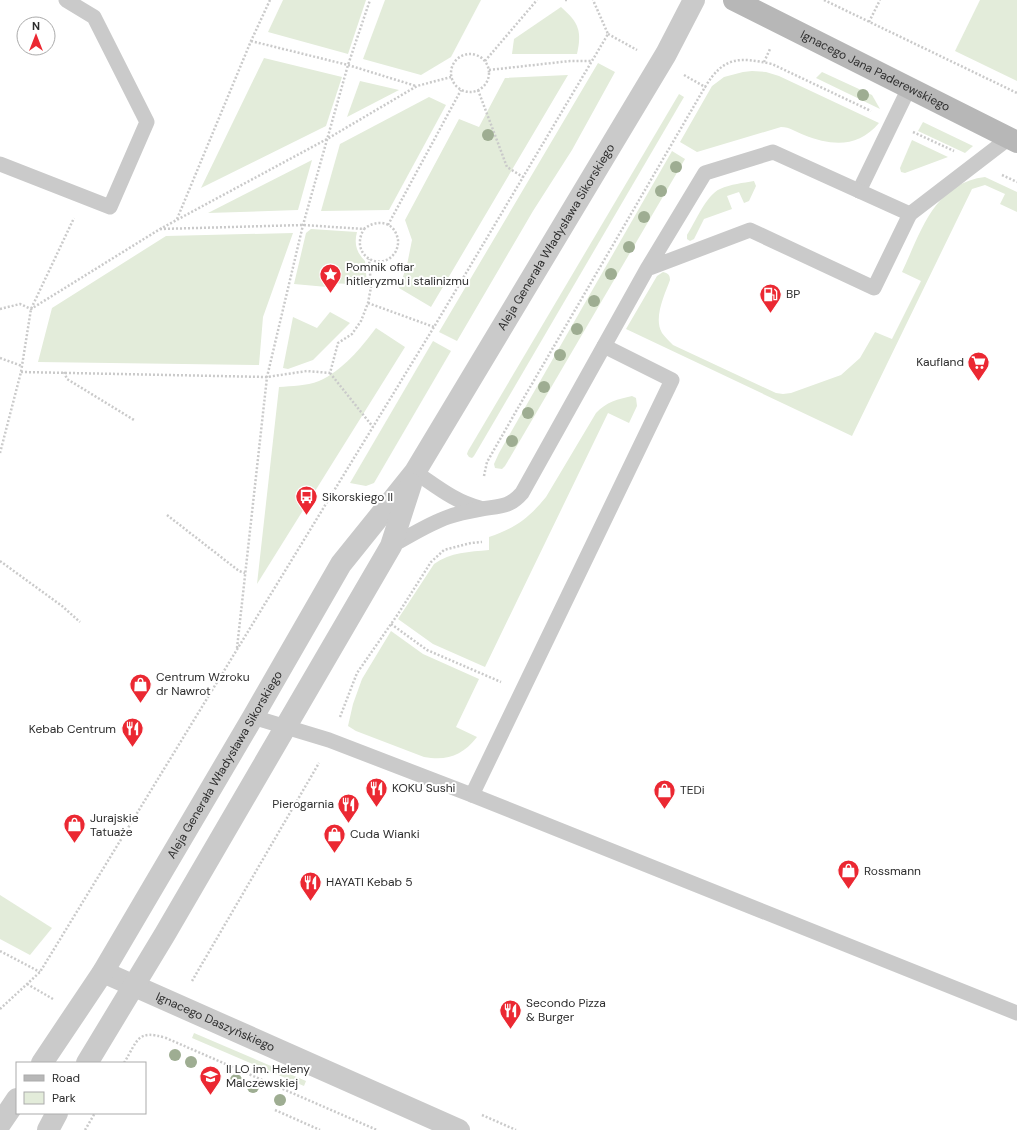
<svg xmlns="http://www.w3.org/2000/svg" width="1017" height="1130" font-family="'DM Sans',sans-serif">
<rect width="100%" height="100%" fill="#fff"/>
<g fill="#e3ecda">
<path d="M283 0H366L348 54 268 32Z"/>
<path d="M385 0H481L451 57 421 75 363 59Z"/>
<path d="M980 0H1017V81L955 51Z"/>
<path d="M561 7C579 23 582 31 577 54H512L514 39Z"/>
<path d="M264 58 342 77 326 126 201 188Z"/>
<path d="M598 63 615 72 572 150 533 211 457 341 439 332Z"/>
<path d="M752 71 766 72 779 76 879 123C858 148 832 146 804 135 796 132 790 127 781 127L697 152 680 142 712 86 724 77 743 72Z"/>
<path d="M822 72 872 95 880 109 816 78Z"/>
<path d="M568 75 431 307 399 288 407 265 412 240 405 220 459 119 479 127 505 78Z"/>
<path d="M360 81 399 90 347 117Z"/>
<path d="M679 94 684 97 474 456 472 458 469 457 467 454 468 451Z"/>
<path d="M429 97 446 105 389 210 321 211 340 144Z"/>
<path d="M923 122 973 146 965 153 918 131Z"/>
<path d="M912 140 948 157 905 173 901 172 900 168Z"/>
<path d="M672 151 685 159 505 466 502 469 495 468 494 464 499 453Z"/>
<path d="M312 160 298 210 208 213Z"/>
<path d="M985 177 1017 192V212L1000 204 1005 194 985 185 972 189 852 436 626 329 657 276 663 272C668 273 670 275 670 280 665 294 653 318 662 333 665 337 669 341 673 345L776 393 783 394 791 393 841 375 860 358 875 332 892 339 921 281 902 272C921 232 934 183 985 177Z"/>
<path d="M754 181 756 186 749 201 744 203 739 192 727 196 732 209 704 219 694 239 690 241 687 239V235C695 223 706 195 720 189 731 184 743 183 754 181Z"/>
<path d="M311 229 357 232C354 243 356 252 365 261L367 285 331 283 330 265 327 264V287L294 284 306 233Z"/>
<path d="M293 233 263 317 259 365 38 362 52 308 166 236Z"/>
<path d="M330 312 350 323 313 360 288 369 283 368 293 317 317 328Z"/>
<path d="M376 328 405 347 257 584 279 387C292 386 306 386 319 381 342 371 361 348 376 328Z"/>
<path d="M433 341 451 351 374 483 366 486 350 483Z"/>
<path d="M632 396 636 398 637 406 629 423 608 413 485 667 433 644 398 619 434 564C451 552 469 552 489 550V537C515 528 528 519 546 497L596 413C606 402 618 399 632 396Z"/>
<path d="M391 631 423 654 479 679 456 727 477 737C462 756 447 761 424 757L356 731 348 726 353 704 362 679Z"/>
<path d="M0 895 52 928 30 955 0 939Z"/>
<path d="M194 1033 306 1081 304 1086 192 1038Z"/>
</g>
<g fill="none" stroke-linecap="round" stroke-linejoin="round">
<g stroke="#cacaca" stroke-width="2.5" stroke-dasharray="2 2" stroke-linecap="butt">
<path d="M565 0H568"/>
<path d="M824 0 1017 93"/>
<path d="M869 22 880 0"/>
<path d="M608 34 637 50"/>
<path d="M251 41 348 65 416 86"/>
<circle cx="470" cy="73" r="19"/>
<path d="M485 61 537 0"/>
<path d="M764 62 770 49"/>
<path d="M489 70 570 61H591"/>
<path d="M684 75 705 87C724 56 739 57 772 64L871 111"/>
<path d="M478 90 507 167 523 177"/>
<path d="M913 132 954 151"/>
<path d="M1002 175 1017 182"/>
<path d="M177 219 251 41 270 0"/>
<path d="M388 225 461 90"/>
<path d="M160 229 303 225 364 229C375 220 392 220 397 236 399 241 398 246 396 251 383 274 348 256 364 229"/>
<path d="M368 303 434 327"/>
<path d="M0 309 20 304 31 309 160 229 327 139 417 86 451 77"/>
<path d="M0 358 22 366"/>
<path d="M21 372 267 377 307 371 330 373 338 343 352 334 361 321 368 303 371 287 369 259"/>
<path d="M64 372 67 379 134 420"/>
<path d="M330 373 373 427"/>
<path d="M0 453 21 372 31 309 74 218"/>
<path d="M484 476 487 462 522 401 705 87"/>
<path d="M167 515 239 571 245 573"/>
<path d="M0 561 62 606 80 622"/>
<path d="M391 624 427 650 501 682"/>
<path d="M237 648 267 377 303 225 348 65 370 0"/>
<path d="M340 717 357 673 398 614 431 562 444 550 471 543 482 542"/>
<path d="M0 951 40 972"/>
<path d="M192 981 319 763"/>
<path d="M27 984 53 999"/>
<path d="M0 1009 40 972 434 327 608 34 593 0"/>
<path d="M124 1063C138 1040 137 1029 166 1038L377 1130"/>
<path d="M275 1110 320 1130"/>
<path d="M482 1115 516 1130"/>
<path d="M85 1130 95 1113"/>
</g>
<g stroke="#cacaca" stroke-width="15">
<path d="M0 164 110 207 147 122 94 17 66 0"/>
<path d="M859 191 909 88"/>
<path d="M910 214 1009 138"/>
<path d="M415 472C436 486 455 502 480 508"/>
<path d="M391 546C410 536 428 524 448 517 459 513 470 511 481 509 499 506 509 508 522 493L647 269 705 173 773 152 910 214 874 288 750 230 647 269"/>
<path d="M253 717 329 740 472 795 672 380 604 346"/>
<path d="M472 795 1017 1013"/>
</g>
<g stroke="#cacaca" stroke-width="22">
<path id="s1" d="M103 972 459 1130"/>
<path id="s2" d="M42 1063 103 972 253 717 341 564 415 472 666 54 694 0"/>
<path d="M87 1063 165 934 391 546 411 484"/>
<path d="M0 1124 17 1099"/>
<path d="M48 1130 57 1113"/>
</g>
<path stroke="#b7b7b7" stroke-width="22" id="s3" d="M734 0 1017 142"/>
</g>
<g fill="#9ead92">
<circle cx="863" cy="95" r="6"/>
<circle cx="488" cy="135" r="6"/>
<circle cx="676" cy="167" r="6"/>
<circle cx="661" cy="191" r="6"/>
<circle cx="644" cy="217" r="6"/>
<circle cx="629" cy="247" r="6"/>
<circle cx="611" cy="274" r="6"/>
<circle cx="594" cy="301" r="6"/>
<circle cx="577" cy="329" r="6"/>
<circle cx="560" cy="355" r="6"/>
<circle cx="544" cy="387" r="6"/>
<circle cx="528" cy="413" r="6"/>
<circle cx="512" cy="441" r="6"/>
<circle cx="175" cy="1055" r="6"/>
<circle cx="191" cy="1062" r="6"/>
<circle cx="236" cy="1080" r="6"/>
<circle cx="253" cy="1087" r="6"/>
<circle cx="280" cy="1100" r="6"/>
</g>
<defs>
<symbol id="sight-pin" viewBox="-11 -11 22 30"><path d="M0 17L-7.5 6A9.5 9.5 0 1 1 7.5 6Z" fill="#eb2832" stroke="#fff"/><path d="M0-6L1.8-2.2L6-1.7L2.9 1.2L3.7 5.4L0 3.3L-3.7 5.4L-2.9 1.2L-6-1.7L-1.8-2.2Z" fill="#fff"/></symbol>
<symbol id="fuel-pin" viewBox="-11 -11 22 30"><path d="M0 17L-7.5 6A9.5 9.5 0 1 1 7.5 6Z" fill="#eb2832" stroke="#fff"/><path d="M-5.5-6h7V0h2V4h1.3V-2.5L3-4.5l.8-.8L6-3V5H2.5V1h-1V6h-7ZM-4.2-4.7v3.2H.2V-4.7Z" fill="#fff"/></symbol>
<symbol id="supermarket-pin" viewBox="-11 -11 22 30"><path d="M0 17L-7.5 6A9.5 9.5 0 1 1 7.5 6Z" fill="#eb2832" stroke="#fff"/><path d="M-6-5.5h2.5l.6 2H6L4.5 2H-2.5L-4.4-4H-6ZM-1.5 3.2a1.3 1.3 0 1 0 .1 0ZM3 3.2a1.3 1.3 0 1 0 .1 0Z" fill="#fff"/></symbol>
<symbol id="bus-pin" viewBox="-11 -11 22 30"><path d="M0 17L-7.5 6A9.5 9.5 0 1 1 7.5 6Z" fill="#eb2832" stroke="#fff"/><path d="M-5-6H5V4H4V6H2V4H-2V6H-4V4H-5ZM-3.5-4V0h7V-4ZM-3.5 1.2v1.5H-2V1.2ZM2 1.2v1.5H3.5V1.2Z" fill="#fff"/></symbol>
<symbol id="shop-pin" viewBox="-11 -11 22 30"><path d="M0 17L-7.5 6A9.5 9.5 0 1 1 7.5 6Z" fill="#eb2832" stroke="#fff"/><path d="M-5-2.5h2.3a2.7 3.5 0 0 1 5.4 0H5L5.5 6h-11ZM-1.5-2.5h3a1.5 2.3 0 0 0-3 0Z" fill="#fff"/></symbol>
<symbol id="restaurant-pin" viewBox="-11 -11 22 30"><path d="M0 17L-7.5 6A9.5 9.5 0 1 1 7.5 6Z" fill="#eb2832" stroke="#fff"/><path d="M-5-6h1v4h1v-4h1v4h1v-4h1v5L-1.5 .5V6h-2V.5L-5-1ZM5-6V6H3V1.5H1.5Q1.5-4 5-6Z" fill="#fff"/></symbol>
<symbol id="school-pin" viewBox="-11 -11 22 30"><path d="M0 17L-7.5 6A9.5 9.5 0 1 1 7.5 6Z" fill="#eb2832" stroke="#fff"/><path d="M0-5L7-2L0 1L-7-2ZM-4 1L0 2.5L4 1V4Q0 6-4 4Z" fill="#fff"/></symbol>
</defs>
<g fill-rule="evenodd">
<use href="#sight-pin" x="318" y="262" width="25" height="34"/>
<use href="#fuel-pin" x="758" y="282" width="25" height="34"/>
<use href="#supermarket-pin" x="966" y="350" width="25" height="34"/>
<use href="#bus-pin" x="294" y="484" width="25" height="34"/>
<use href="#shop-pin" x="128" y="672" width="25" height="34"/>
<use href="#restaurant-pin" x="120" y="716" width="25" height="34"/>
<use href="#restaurant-pin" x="364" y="776" width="25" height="34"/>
<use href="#shop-pin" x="652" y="778" width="25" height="34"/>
<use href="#restaurant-pin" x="336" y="792" width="25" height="34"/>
<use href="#shop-pin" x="62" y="812" width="25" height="34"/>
<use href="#shop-pin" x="322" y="822" width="25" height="34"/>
<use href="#shop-pin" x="836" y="858" width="25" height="34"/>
<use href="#restaurant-pin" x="298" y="870" width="25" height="34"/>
<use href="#restaurant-pin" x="498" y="998" width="25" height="34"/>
<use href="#school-pin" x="198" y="1064" width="25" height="34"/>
</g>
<g text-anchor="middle" stroke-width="4" stroke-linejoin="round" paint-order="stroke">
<g font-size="12" fill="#2d2d2d" stroke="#fff">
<text dy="4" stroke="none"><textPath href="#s3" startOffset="158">Ignacego Jana Paderewskiego</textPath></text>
<text dy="4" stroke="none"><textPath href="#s2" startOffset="974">Aleja Generała Władysława Sikorskiego</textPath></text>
<text dy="4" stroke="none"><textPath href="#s2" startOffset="350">Aleja Generała Władysława Sikorskiego</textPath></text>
<text dy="4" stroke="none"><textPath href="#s1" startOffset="123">Ignacego Daszyńskiego</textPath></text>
</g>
<g font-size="12" fill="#2d2d2d" stroke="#fff" text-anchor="start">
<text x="346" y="271">Pomnik ofiar<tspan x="346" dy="14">hitleryzmu i stalinizmu</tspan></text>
<text x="786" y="298">BP</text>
<text x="964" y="366" text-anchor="end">Kaufland</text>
<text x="322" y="501">Sikorskiego II</text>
<text x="156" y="681">Centrum Wzroku<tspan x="156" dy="14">dr Nawrot</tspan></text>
<text x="116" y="733" text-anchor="end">Kebab Centrum</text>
<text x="392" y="792">KOKU Sushi</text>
<text x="680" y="794">TEDi</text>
<text x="334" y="808" text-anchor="end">Pierogarnia</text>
<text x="90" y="822">Jurajskie<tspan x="90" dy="14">Tatuaże</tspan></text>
<text x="350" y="838">Cuda Wianki</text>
<text x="864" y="875">Rossmann</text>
<text x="326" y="886">HAYATI Kebab 5</text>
<text x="526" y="1007">Secondo Pizza<tspan x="526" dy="14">&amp; Burger</tspan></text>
<text x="226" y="1073">II LO im. Heleny<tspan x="226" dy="14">Malczewskiej</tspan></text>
</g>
</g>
<rect x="16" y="1062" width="130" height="52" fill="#ffffff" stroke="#ababab"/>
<rect x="24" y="1075" width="20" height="6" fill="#b7b7b7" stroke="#ababab"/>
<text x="52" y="1082" font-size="12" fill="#2d2d2d">Road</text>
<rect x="24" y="1092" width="20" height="12" fill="#e3ecda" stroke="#ababab"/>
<text x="52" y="1102" font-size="12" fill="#2d2d2d">Park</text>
<g transform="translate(36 36)"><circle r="19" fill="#ffffff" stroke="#ababab"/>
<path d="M0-3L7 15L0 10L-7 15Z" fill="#eb2832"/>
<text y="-6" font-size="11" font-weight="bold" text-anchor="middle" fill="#2d2d2d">N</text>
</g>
</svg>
